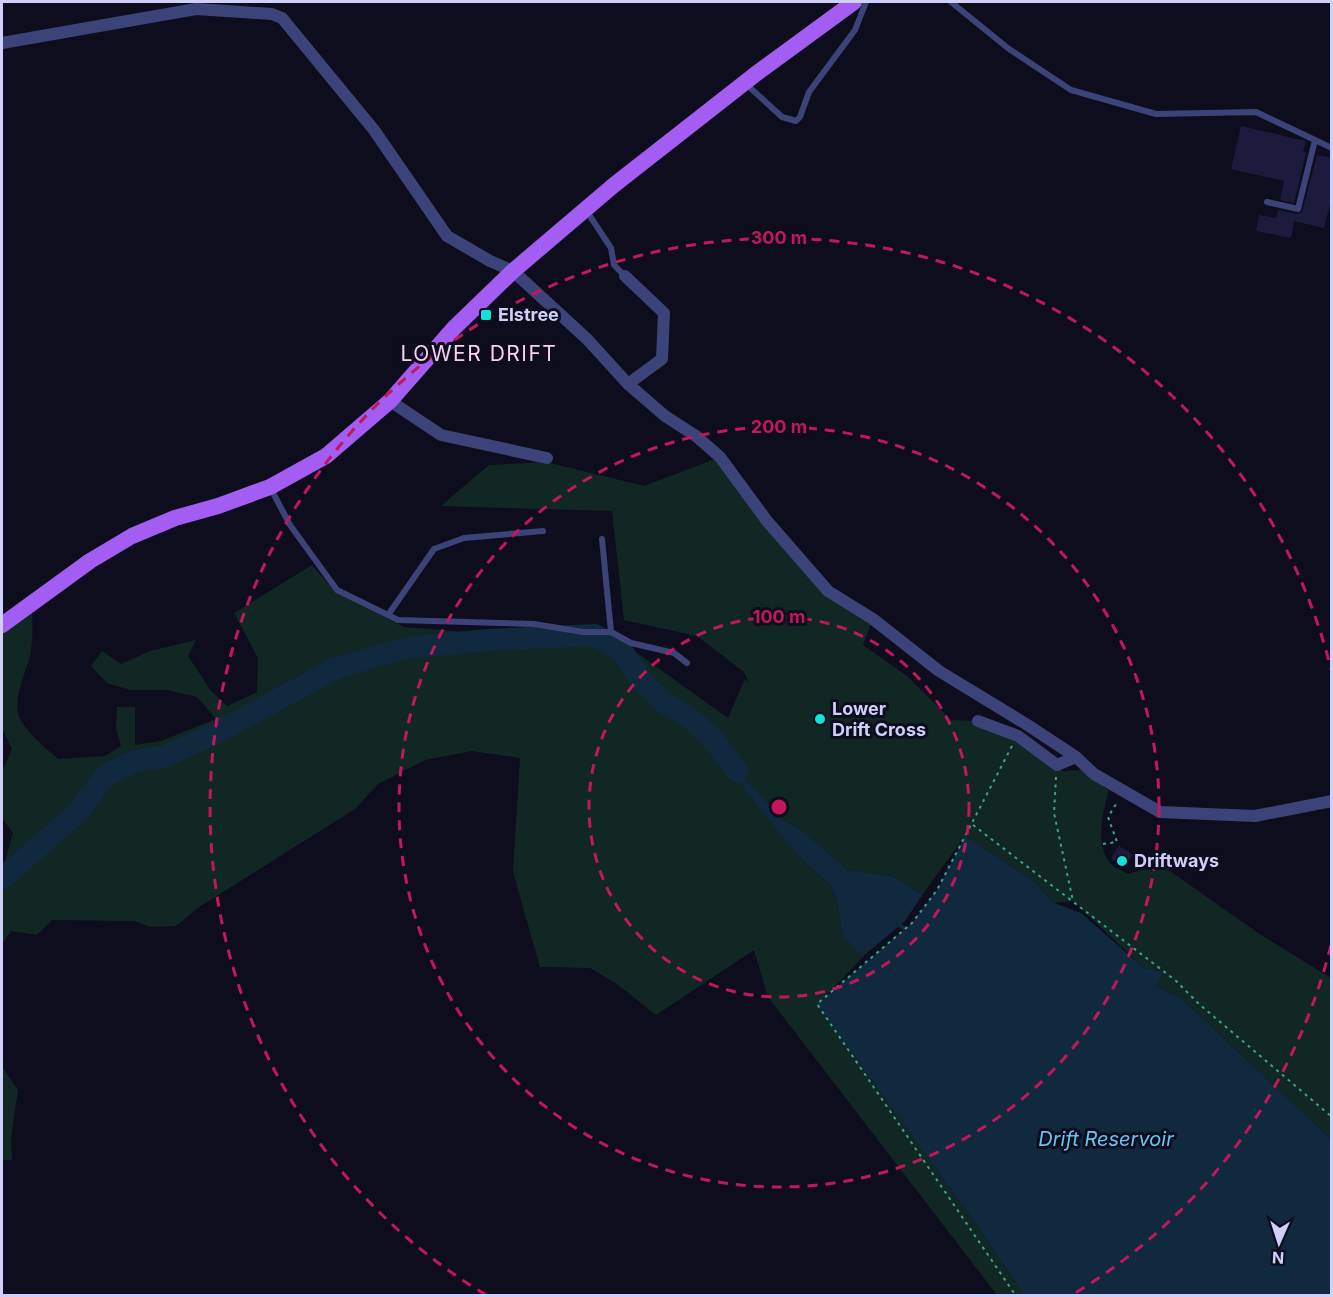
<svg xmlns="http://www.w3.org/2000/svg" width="1333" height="1297" font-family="Inter,sans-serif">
<rect width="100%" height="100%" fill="#0e0d1d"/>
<g fill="#112723">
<path d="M720 457 828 591 873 619 863 645 907 676 951 720 978 721 1018 736 1063 771 1082 770 1109 791C1103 811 1094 846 1111 864 1115 868 1123 871 1128 874L1160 864 1261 935 1331 978V1139L1181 998 1156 986 1164 972 1144 968 1073 901 1054 903 1034 881 965 836 923 894 892 876 848 870 802 830 784 820 744 779 798 856 831 886 837 903 842 935 864 956 818 1004 979 1228 1024 1295H997L768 997 754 950 656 1015 617 984 590 968 540 967 513 872 520 758 472 751 425 760 378 784 355 809 199 907 176 926 149 927 135 921 52 920 37 935 11 931 2 944V862L5 861 13 833 2 818V771L12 749 2 728V624L31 604C33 619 33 634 31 650 28 671 14 691 18 713 21 728 47 749 58 759L105 756 121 746 116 728 117 707H135V745L161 741 216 719 197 697 167 690H130L107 683 91 666 102 651 121 664 150 651 196 640 188 656 211 691 227 706 257 692 258 658 234 613 312 565 335 592 404 627 626 645 728 718 745 679 749 684 744 672 697 636 624 620 612 511 441 506 489 465 546 462 644 486Z"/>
<path d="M2 1067 18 1090 11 1137 12 1160H2Z"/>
</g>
<g fill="#10293f">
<path d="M737 771 784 820 802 830 848 870 892 876 923 894 905 921 863 956 842 935 837 903 831 886 798 856 745 790Z"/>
<path d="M965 836 1034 881 1054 903 1081 913 1144 968 1164 972 1156 986 1181 998 1331 1139V1295H1024L979 1228 817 1004 912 923 937 890Z"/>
</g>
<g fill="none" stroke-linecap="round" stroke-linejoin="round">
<path stroke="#10293f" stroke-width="4" d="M896 922 905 929"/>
<path stroke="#10293f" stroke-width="22" d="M2 879 77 813 106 775 135 761 164 757 218 732 336 668 406 648 488 640 595 635 623 652 642 681 665 703 689 717 712 738 737 771"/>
</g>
<g fill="#1d1b3d">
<path d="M1241 126 1306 141 1303 152 1306 153 1294 203 1280 200 1284 181 1231 169Z"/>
<path d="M1317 155 1332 158V196L1324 228 1294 221 1291 238 1256 231 1259 215 1276 218 1278 210 1297 214 1302 212Z"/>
<path d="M1119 846 1133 855 1124 867 1111 858Z"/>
</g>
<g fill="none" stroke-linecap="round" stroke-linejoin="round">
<g stroke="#37a68f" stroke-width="2" stroke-dasharray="3 4.5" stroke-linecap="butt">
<path d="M1012 746 937 890 912 923 817 1004 1016 1296"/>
<path d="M1056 777 1054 813 1073 901"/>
<path d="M973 825 1175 980 1199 1004 1332 1117"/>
<path d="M1103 844 1117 842 1108 817 1118 801"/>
</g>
<g stroke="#3c4379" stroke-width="6">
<path d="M951 2 1009 49 1071 90 1156 114 1256 112 1332 148"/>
<path d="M745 83 782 117 796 121 800 117 809 92 855 30 866 2"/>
<path d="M1267 202 1298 209 1315 140"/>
<path d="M586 210 611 248 614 265 625 276"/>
<path d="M271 489 290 525 337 590 398 620 534 624 583 632H611L631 643 674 653 687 663"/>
<path d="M602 539 611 632"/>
<path d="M388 615 434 549 464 538 543 531"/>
</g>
<g stroke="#3c4379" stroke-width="12">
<path d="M2 43 196 9 272 14 282 18 374 130 447 236 490 261 513 271 587 339 628 384 665 416 696 436 720 457 767 521 828 591 873 619 939 671 1026 724 1076 757 1094 774 1160 812 1255 816 1332 801"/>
<path d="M625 276 664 313 662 359 628 384"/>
<path d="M390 401 441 435 547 458"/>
<path d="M978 721 1018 736 1057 765 1076 757"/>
</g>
<path stroke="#a45df2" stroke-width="16" d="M2 625 90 561 132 536 175 518 218 506 270 487 326 456 390 401 454 328 513 271 614 185 757 73 854 2"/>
</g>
<g fill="none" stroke="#c2185b" stroke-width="3" stroke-dasharray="10 8">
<circle cx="779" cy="807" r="190"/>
<circle cx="779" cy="807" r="380"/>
<path d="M1331 945A569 569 0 0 1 1072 1295M486 1295A569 569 0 1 1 1331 669"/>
</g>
<g fill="#12e3d8" stroke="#0e0d1d" stroke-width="2">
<rect x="480" y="309" width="12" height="12" rx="3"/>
<circle cx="820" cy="719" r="6"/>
<circle cx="1122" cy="861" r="6"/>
</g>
<g text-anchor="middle" stroke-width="6" stroke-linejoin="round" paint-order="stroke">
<g font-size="18" font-weight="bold" fill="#cecffb" stroke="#0e0d1d" text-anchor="start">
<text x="498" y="321">Elstree</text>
<text x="832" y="715">Lower<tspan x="832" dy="21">Drift Cross</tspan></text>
<text x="1134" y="867">Driftways</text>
</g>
<g font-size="20" font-style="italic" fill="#64c6f3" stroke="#0e0d1d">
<text x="1106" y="1146">Drift Reservoir</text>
</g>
<g font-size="21" letter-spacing="1.5" fill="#fbcff2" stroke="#0e0d1d">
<text x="479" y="361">LOWER DRIFT</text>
</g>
</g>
<circle cx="779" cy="807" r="9" fill="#c2185b" stroke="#0e0d1d" stroke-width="3"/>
<g font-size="18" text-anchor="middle" font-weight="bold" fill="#c2185b" stroke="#0e0d1d" stroke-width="6" stroke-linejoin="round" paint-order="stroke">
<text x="779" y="244">300 m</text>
<text x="779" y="433">200 m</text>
<text x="779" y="623">100 m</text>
</g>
<rect width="1333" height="1297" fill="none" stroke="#cecffb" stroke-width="6"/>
<g transform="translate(1279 1243) rotate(183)" stroke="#0e0d1d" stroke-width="4.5" paint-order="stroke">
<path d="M0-4.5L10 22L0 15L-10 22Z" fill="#cecffb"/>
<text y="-9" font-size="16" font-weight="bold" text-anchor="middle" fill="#cecffb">N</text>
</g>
</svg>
